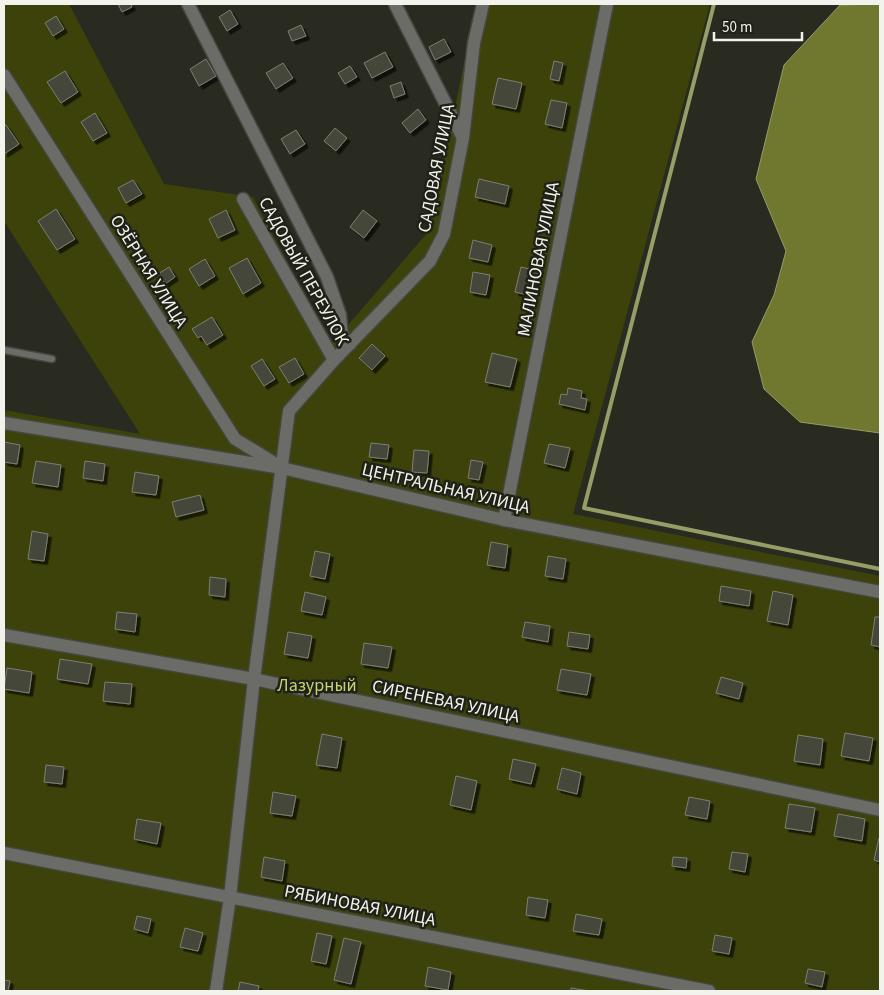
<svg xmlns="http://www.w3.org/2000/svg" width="884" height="995" font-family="'Source Sans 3',sans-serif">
<defs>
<filter id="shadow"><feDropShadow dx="3.5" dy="3.5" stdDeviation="0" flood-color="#0009"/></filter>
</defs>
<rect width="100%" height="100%" fill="#292b20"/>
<path fill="#3c420a" d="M4 4H69L164 184 253 197 331 345 428 232 477 4H710L573 514 880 576V991H4V410L140 434 4 221Z"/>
<path fill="#6f782e" stroke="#969d67" d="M880 4V433L800 422 764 389 752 342 774 295 786 251 756 179 784 65 840 5Z"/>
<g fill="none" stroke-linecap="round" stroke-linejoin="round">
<path stroke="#969d67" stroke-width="4" d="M714 4 584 508 880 569"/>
</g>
<g fill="#44463b" stroke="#7d7f73" filter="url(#shadow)">
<path d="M118 4H131L132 7 122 12Z"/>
<path d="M230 10 238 24 227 31 219 17Z"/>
<path d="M56 16 64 29 53 36 45 23Z"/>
<path d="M301 25 306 36 292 41 288 31Z"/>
<path d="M444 39 451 52 435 60 429 47Z"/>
<path d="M385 52 393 67 372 78 364 63Z"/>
<path d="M206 59 216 76 199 86 190 69Z"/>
<path d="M554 61 563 63 559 81 550 79Z"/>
<path d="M283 63 293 78 276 89 266 73Z"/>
<path d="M350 66 357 77 345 84 338 73Z"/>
<path d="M65 71 78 92 61 103 47 82Z"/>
<path d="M498 78 522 83 516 109 492 104Z"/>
<path d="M401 82 405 94 394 98 390 86Z"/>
<path d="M551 100 567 103 562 128 545 124Z"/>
<path d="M418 109 426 120 410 133 402 123Z"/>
<path d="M95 113 107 133 93 141 81 122Z"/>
<path d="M6 125 19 144 4 154V126Z"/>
<path d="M335 128 347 138 336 151 324 141Z"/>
<path d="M296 130 305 144 290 154 281 139Z"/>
<path d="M479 179 509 186 505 204 475 197Z"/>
<path d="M133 180 142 194 126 203 118 188Z"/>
<path d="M56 209 75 239 57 250 38 221Z"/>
<path d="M226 210 235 230 218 238 209 219Z"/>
<path d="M363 210 377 221 364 238 350 227Z"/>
<path d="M473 240 492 245 488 262 469 258Z"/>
<path d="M247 258 261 283 243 294 229 268Z"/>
<path d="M205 259 215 276 199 286 189 269Z"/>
<path d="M169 267 175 277 165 284 158 274Z"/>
<path d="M521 267 538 271 532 296 515 292Z"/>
<path d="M473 272 490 275 486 295 470 292Z"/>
<path d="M212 317 223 335 207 345 201 336 198 338 192 329Z"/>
<path d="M372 344 385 356 372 370 359 358Z"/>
<path d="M492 353 517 359 510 387 485 382Z"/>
<path d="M295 358 304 374 289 383 279 367Z"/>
<path d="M262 359 275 379 264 386 251 366Z"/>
<path d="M568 388 582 391 581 398 587 399 585 410 559 404 561 394 567 395Z"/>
<path d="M4 442 20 445 17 464 4 462Z"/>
<path d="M371 443 389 445 387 459 369 457Z"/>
<path d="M549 444 570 448 565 468 544 463Z"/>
<path d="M414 450 429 451 427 473 412 472Z"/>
<path d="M471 460 483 462 479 480 468 478Z"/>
<path d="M36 461 61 465 58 487 32 483Z"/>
<path d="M85 461 105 464 103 481 83 478Z"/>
<path d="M135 472 159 476 156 495 132 492Z"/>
<path d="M200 495 204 510 176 517 172 502Z"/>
<path d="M32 531 48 534 44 561 28 559Z"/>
<path d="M491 542 508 545 505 568 487 565Z"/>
<path d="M315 551 330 554 325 579 310 576Z"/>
<path d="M548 556 566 559 563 579 545 576Z"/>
<path d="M210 577 226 579 225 597 209 595Z"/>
<path d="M721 586 751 591 749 606 719 601Z"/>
<path d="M773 591 793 595 788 625 767 621Z"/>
<path d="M305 592 326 597 322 615 301 611Z"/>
<path d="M117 612 137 614 135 632 115 629Z"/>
<path d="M875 617H880V647L871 645Z"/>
<path d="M525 622 550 626 548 642 522 637Z"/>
<path d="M288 632 312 636 308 658 284 654Z"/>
<path d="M569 632 590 635 588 649 567 646Z"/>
<path d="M364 643 392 647 388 668 361 664Z"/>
<path d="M60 659 92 664 88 684 57 679Z"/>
<path d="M7 668 32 672 29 693 4 689Z"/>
<path d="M561 669 591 674 587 695 557 690Z"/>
<path d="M721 677 743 683 739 699 716 693Z"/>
<path d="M105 682 132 684 130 704 103 701Z"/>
<path d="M845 733 873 738 869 761 841 756Z"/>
<path d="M322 734 342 738 337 768 316 765Z"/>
<path d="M798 735 823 739 820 765 794 761Z"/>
<path d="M513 759 536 764 531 784 509 779Z"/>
<path d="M46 765 64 767 62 784 44 782Z"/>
<path d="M562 768 581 773 577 794 557 789Z"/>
<path d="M456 776 477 781 471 810 450 805Z"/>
<path d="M273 792 296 796 292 816 270 813Z"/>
<path d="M689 797 710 801 707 819 685 815Z"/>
<path d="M789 804 815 808 811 832 785 828Z"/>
<path d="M838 814 865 819 862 841 834 836Z"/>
<path d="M137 819 161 823 157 844 134 839Z"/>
<path d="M879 838H880V862L874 860Z"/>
<path d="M732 852 748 854 745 872 729 869Z"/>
<path d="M264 857 285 861 282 881 261 877Z"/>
<path d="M673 857 687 858 686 868 672 866Z"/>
<path d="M528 897 548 900 545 918 526 915Z"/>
<path d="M576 914 602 919 599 935 573 931Z"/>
<path d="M137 916 151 919 148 933 134 929Z"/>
<path d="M185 928 203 933 198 951 180 947Z"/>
<path d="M317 933 332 936 326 964 311 961Z"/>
<path d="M715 935 732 938 729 954 712 951Z"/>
<path d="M344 938 361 942 351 984 334 980Z"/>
<path d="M428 967 451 972 448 990 425 986Z"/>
<path d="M808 969 825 972 822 987 805 983Z"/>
<path d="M4 980 10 981 8 991H4Z"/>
<path d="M240 982 259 986 258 991H238Z"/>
<path d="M571 988 589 991H571Z"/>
</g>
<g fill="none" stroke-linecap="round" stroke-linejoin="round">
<defs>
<path id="lane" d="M4 350 52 359"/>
<g id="street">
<path d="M188 4 327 277 340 315 342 337 350 344"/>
<path d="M395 4 463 138"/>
<path d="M4 75 235 439 276 464"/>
<path d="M243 199 334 360"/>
<path d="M4 423 282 468 504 520 880 592"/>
<path d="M504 520 607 4"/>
<path d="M4 635 254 679 880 810"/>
<path d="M4 853 709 991"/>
<path d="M216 991 230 897 254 679 289 411 334 360 430 261 444 234 463 138 474 43 483 4"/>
</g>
</defs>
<use href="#lane" stroke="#45473d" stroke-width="9"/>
<use href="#street" stroke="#45473d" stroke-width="15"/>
<use href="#lane" stroke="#6b6c67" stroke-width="6"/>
<use href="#street" stroke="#6b6c67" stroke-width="12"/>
</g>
<g text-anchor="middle" stroke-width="5" stroke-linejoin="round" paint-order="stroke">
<g font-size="18" fill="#f2f3ec" stroke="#202117">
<text transform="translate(436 168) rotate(-79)" y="6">САДОВАЯ УЛИЦА</text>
<text transform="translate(538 259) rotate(-79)" y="6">МАЛИНОВАЯ УЛИЦА</text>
<text transform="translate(149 271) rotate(58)" y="6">ОЗЁРНАЯ УЛИЦА</text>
<text transform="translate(304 271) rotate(61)" y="6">САДОВЫЙ ПЕРЕУЛОК</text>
<text transform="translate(446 488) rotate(13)" y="6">ЦЕНТРАЛЬНАЯ УЛИЦА</text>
<text transform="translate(446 701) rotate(12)" y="6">СИРЕНЕВАЯ УЛИЦА</text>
<text transform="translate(360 905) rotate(11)" y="6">РЯБИНОВАЯ УЛИЦА</text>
</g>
<g font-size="18" fill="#c7d56e" stroke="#202117">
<text x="317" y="691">Лазурный</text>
</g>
</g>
<rect width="884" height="995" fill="none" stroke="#f2f3ec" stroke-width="10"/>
<path d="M714 32v8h88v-8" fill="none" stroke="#f2f3ec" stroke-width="2.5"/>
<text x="722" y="32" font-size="15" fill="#f2f3ec" stroke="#202117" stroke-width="4" paint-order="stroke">50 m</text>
</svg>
